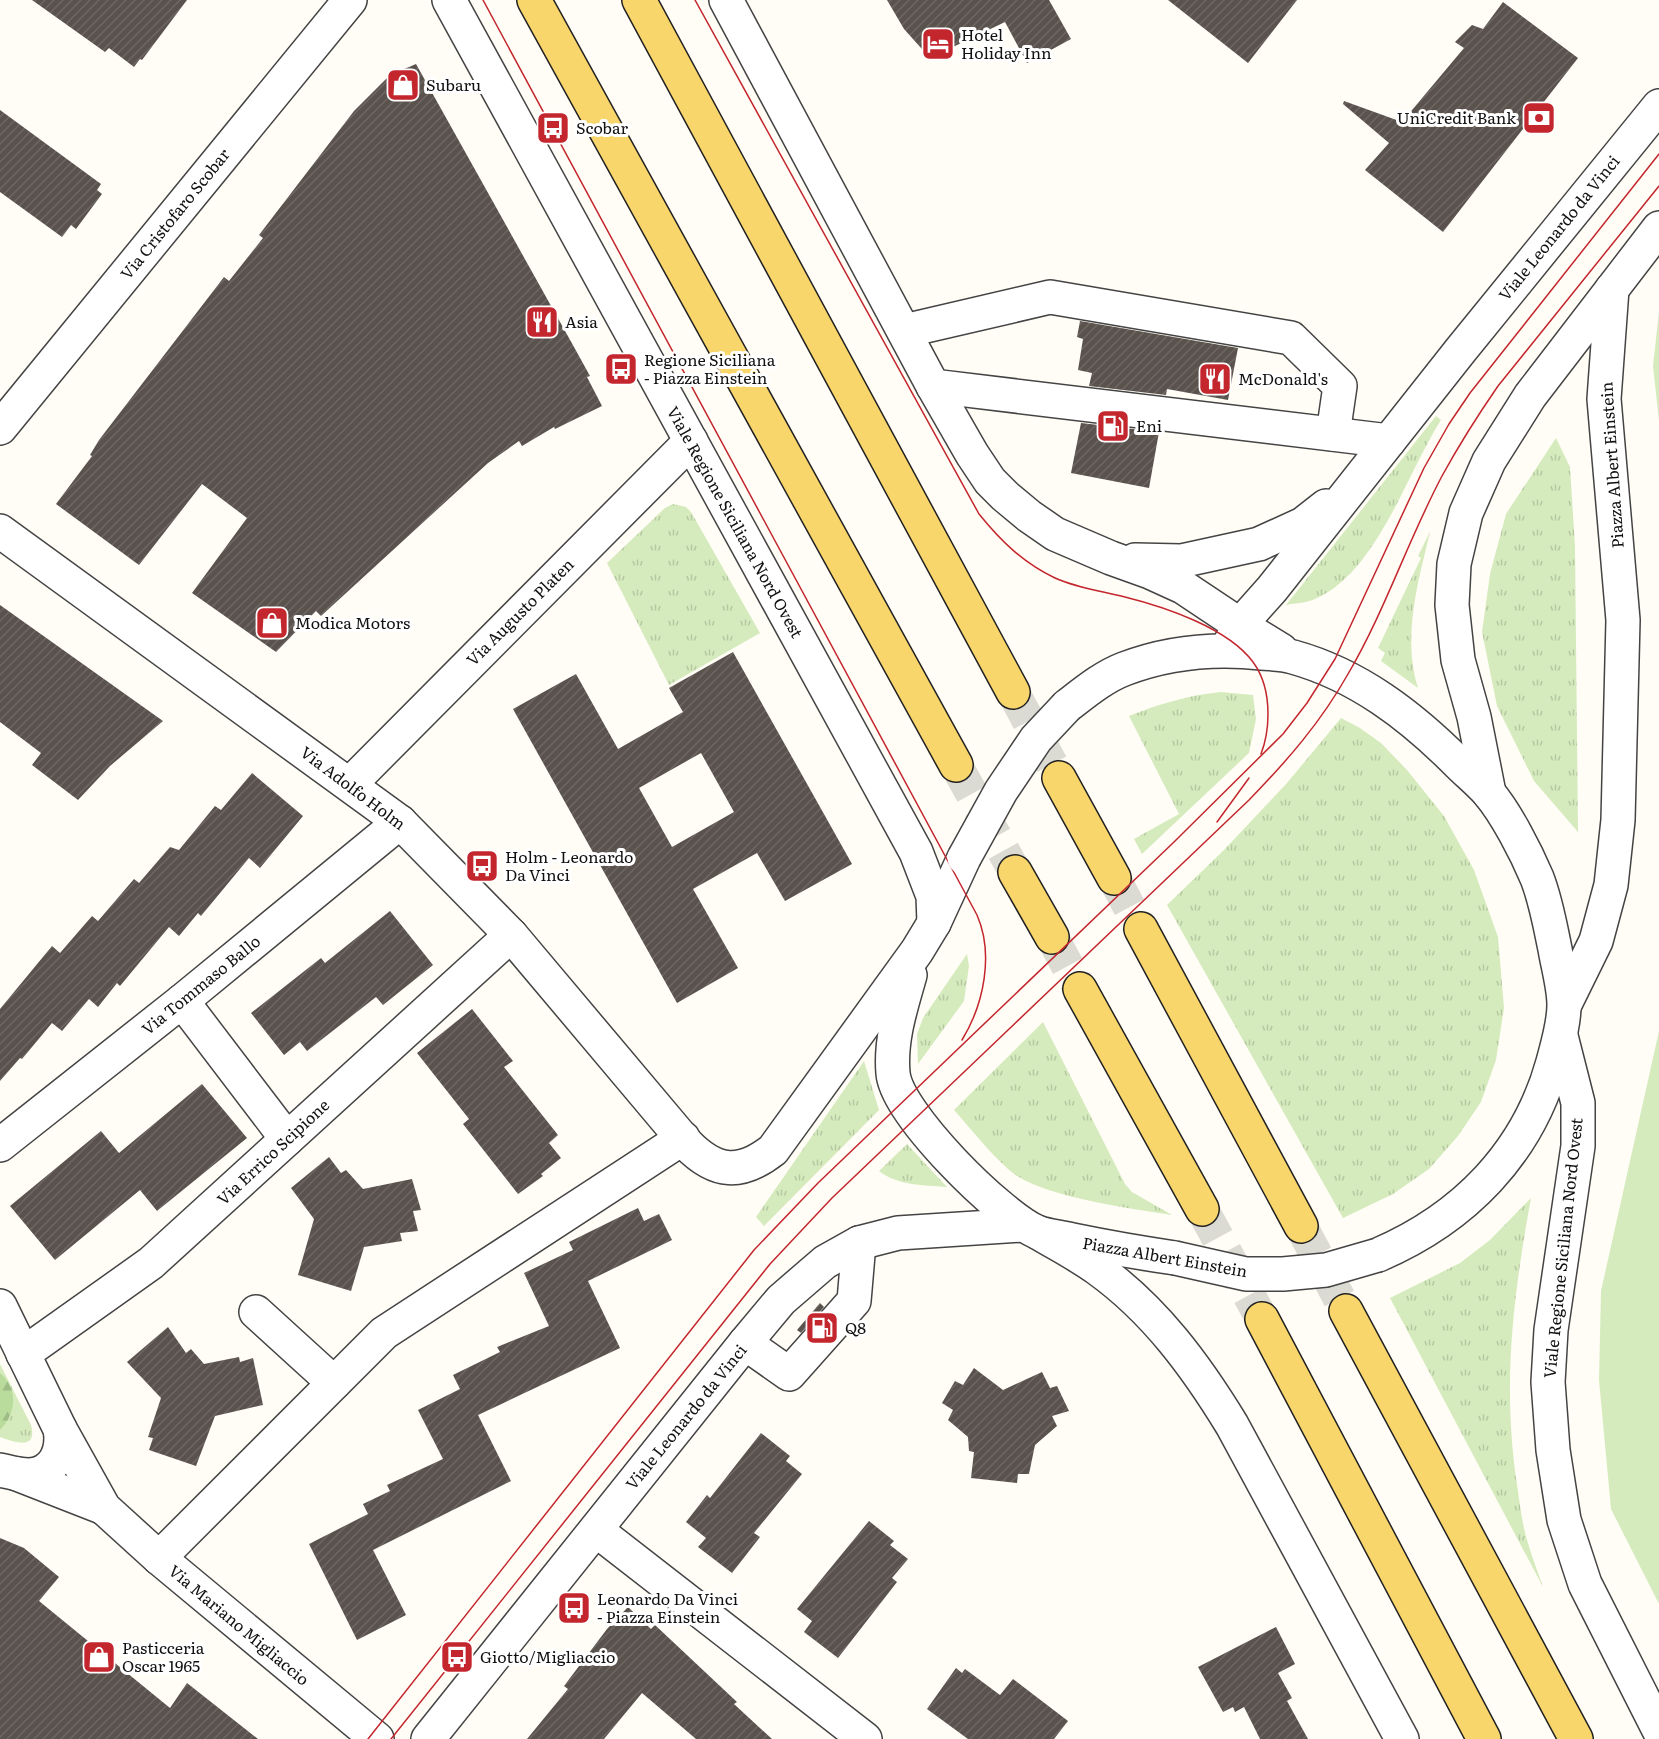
<svg xmlns="http://www.w3.org/2000/svg" width="1659" height="1739" font-family="Literata,serif">
<defs>
<pattern id="grass-tufts" width="24" height="20" patternUnits="userSpaceOnUse" patternTransform="scale(1.5)"><rect width="24" height="20" fill="#d5ebbd"/><path d="M3 7l-1-3M5 7V3M7 7l1-3M15 17l-1-3M17 17v-4M19 17l1-3" fill="none" stroke="#b6c8a1"/></pattern>
<pattern id="forest-firs" width="22" height="20" patternUnits="userSpaceOnUse" patternTransform="scale(1.5)"><rect width="22" height="20" fill="#b9dc9c"/><path d="M5 1l3.5 6h-7zM16 11l3.5 6h-7z" fill="#9ebc85"/></pattern>
<pattern id="building-hatch" width="6" height="6" patternUnits="userSpaceOnUse" patternTransform="scale(1.5)"><rect width="6" height="6" fill="#5a524d"/><path d="M-1 1l2-2M0 6l6-6M5 7l2-2" fill="none" stroke="#6d6662"/></pattern>
</defs>
<rect width="100%" height="100%" fill="#fffdf5"/>
<g fill="url(#grass-tufts)">
<path d="M1436 416 1441 420C1407 473 1377 571 1317 598 1307 603 1296 603 1286 605Z"/>
<path d="M1556 438 1570 467 1575 546 1578 832 1534 781 1497 706 1482 632 1490 574 1506 514Z"/>
<path d="M673 504 686 507 691 512 760 633 669 685 607 563 665 508Z"/>
<path d="M1430 532C1418 583 1402 636 1418 688L1381 661 1385 653 1378 648 1421 558 1418 556Z"/>
<path d="M1221 692 1253 695 1256 719 1249 753 1142 854 1134 839 1179 814 1129 716C1159 704 1189 695 1221 692Z"/>
<path d="M1341 718 1360 728 1381 743 1407 770 1444 816 1474 870 1498 937 1504 1008 1496 1060 1481 1102 1458 1136 1429 1169 1393 1194 1343 1218 1167 905 1223 851 1287 783Z"/>
<path d="M967 954 969 966 964 1001 918 1064 917 1034 923 1018Z"/>
<path d="M1043 1022 1125 1184 1132 1192 1172 1215C1130 1208 1038 1197 1008 1169 988 1151 972 1130 954 1110Z"/>
<path d="M864 1061 879 1110 764 1226 756 1217Z"/>
<path d="M907 1144 947 1187C923 1185 899 1186 879 1171Z"/>
<path d="M1531 1198C1513 1297 1502 1384 1517 1485 1520 1504 1522 1525 1528 1543 1532 1558 1538 1572 1543 1587L1390 1298 1460 1263 1490 1240Z"/>
<path d="M0 1364 31 1425C38 1451 14 1442 0 1437Z"/>
</g>
<path fill="url(#forest-firs)" d="M0 1373C19 1389 16 1414 0 1430Z"/>
<g fill="#d5ebbd">
<path d="M1659 312V421L1653 366Z"/>
<path d="M1659 1031V1604L1611 1509 1599 1380 1601 1291Z"/>
</g>
<g fill="url(#building-hatch)" fill-rule="evenodd">
<path d="M32 0H187L142 60 140 59 134 67 109 48 105 52Z"/>
<path d="M887 0H1049L1071 39 1027 63 1005 22 930 58 904 29Z"/>
<path d="M1168 0H1297L1248 63Z"/>
<path d="M1503 2 1578 58 1443 232 1365 170 1389 143 1343 104 1344 101 1402 122 1464 48 1455 42 1472 25 1483 29Z"/>
<path d="M416 64 574 347 590 376 587 377 602 406 555 429 554 427 522 446 519 441 488 463 321 616 316 611 276 652 192 593 247 518 202 484 139 565 56 504 92 456 90 455 99 440 224 277 229 281 263 238 259 235 354 111 390 75Z"/>
<path d="M0 110 101 184 97 190 102 194 76 229 71 225 62 237 0 192Z"/>
<path d="M1080 321 1238 348 1228 400 1167 389 1166 395 1089 386 1092 373 1078 370 1083 339 1077 337Z"/>
<path d="M1081 423 1159 432 1149 488 1071 473Z"/>
<path d="M0 605 163 721 110 766 78 800 32 765 41 753 0 722Z"/>
<path d="M733 652 852 864 785 901 757 853 693 889 738 968 677 1003 513 709 576 674 618 749 683 712 669 688ZM701 753 734 812 672 847 639 788Z"/>
<path d="M252 773 303 816 260 868 249 858 201 916 198 913 179 936 169 927 120 986 117 983 98 1007 89 999 62 1031 52 1023 22 1059 20 1058 0 1081V1009L52 946 60 953 92 916 98 921 134 879 139 883 170 847 179 850 215 806 221 810Z"/>
<path d="M390 911 433 965 383 1005 376 997 307 1051 300 1042 284 1055 251 1013 321 958 325 963Z"/>
<path d="M472 1009 513 1061 504 1067 558 1135 549 1143 561 1158 541 1174 543 1176 518 1194 463 1124 469 1119 417 1053Z"/>
<path d="M202 1084 247 1138 157 1211 140 1190 55 1260 10 1206 101 1131 119 1153Z"/>
<path d="M329 1157 341 1173 346 1170 363 1189 412 1179 421 1210 413 1211 418 1231 400 1233 402 1241 364 1247 351 1291 298 1275 314 1219 291 1188Z"/>
<path d="M638 1208 644 1221 659 1214 672 1240 588 1281 620 1348 478 1415 511 1481 373 1550 406 1615 357 1640 309 1544 368 1514 363 1504 390 1491 387 1485 443 1459 418 1410 460 1389 453 1375 500 1352 497 1347 549 1326 524 1273 573 1250 569 1242Z"/>
<path d="M820 1303 824 1307 801 1333 797 1330Z"/>
<path d="M168 1327 186 1353 191 1349 204 1364 239 1357 240 1362 253 1358 263 1405 215 1416 196 1466 149 1450 153 1438 148 1437 161 1398 127 1362Z"/>
<path d="M974 1368 1003 1390 1042 1372 1050 1388 1057 1386 1069 1411 1052 1416 1057 1426 1035 1445 1029 1474H1018L1017 1483 971 1478 974 1452 969 1451 968 1437 948 1420 953 1410 942 1403 955 1381 963 1385Z"/>
<path d="M761 1433 790 1456 786 1461 802 1474 754 1533 760 1537 732 1573 698 1547 706 1538 686 1522 707 1495 710 1498Z"/>
<path d="M869 1521 894 1541 890 1545 908 1559 892 1578 897 1582 838 1658 804 1632 812 1621 797 1609Z"/>
<path d="M0 1538 24 1548 59 1577 39 1601 170 1708 187 1683 258 1739H0Z"/>
<path d="M628 1607 651 1629 655 1625 737 1702 734 1704 772 1739H696L642 1693 604 1739H527L568 1689 564 1686 607 1629Z"/>
<path d="M1276 1627 1295 1664 1278 1673 1292 1698 1287 1701 1308 1739H1260L1244 1707 1235 1712 1233 1707 1223 1712 1198 1667Z"/>
<path d="M956 1668 962 1673 965 1669 1000 1695 1013 1679 1068 1721 1054 1739H968L927 1709Z"/>
</g>
<g fill="none" stroke-linecap="round" stroke-linejoin="round">
<g stroke="#dbdad3" stroke-width="33" stroke-dasharray="33 16" stroke-linecap="butt">
<path d="M1013 692 1059 778"/>
<path d="M956 765 1015 872"/>
<path d="M1114 878 1141 929"/>
<path d="M1052 937 1080 989"/>
<path d="M1202 1209 1262 1319"/>
<path d="M1301 1226 1346 1311"/>
</g>
<defs>
<g id="minor">
<path d="M449 0 916 852 933 896 934 923"/>
<path d="M726 0 933 386 972 454 990 481 1005 496 1029 516 1055 534 1111 558 1150 572 1183 587 1240 625 1281 650"/>
<path d="M904 331 1050 297 1291 338 1340 386 1333 434"/>
<path d="M933 386 1389 441"/>
<path d="M0 428 350 0"/>
<path d="M0 531 400 822 511 935 687 1144C716 1174 741 1175 773 1150L917 951 934 923 964 858"/>
<path d="M1135 560 1181 561 1259 544 1303 524 1326 506"/>
<path d="M1230 643 1240 625 1272 589 1460 351 1659 106"/>
<path d="M1067 706C1084 693 1103 677 1124 669 1168 652 1216 648 1262 653 1273 654 1284 654 1293 657 1358 675 1411 716 1458 763 1468 773 1479 782 1488 792 1506 813 1526 852 1537 878 1546 901 1550 925 1555 949 1558 967 1564 987 1564 1005 1564 1024 1558 1043 1553 1062 1528 1153 1464 1218 1378 1255"/>
<path d="M350 784 691 441"/>
<path d="M1489 793 1474 717 1458 660 1452 605 1454 564 1466 513 1489 461 1530 396 1659 228"/>
<path d="M910 975C901 1007 890 1039 893 1073 896 1113 1000 1216 1037 1232 1047 1236 1061 1237 1072 1240 1106 1247 1140 1253 1175 1258"/>
<path d="M182 1001 287 1139"/>
<path d="M1565 1004 1596 941 1611 885 1618 820 1623 620 1604 399 1612 289"/>
<path d="M1561 1036 1578 1103V1146L1551 1330 1548 1382 1553 1450 1564 1520 1585 1584 1659 1730"/>
<path d="M0 1145 182 1001 400 822"/>
<path d="M1039 1233C1059 1245 1080 1256 1098 1269 1155 1310 1196 1366 1232 1425L1402 1739"/>
<path d="M0 1306 60 1429C64 1451 54 1474 29 1475 19 1475 9 1472 0 1470"/>
<path d="M256 1312 334 1383"/>
<path d="M745 1343 789 1374 854 1301 859 1243"/>
<path d="M23 1354 151 1263 511 935"/>
<path d="M60 1429 104 1508 159 1558 377 1739"/>
<path d="M17 1474 104 1508"/>
<path d="M596 1530 865 1739"/>
<path d="M159 1558 384 1333 683 1138"/>
<path d="M428 1739 745 1343 781 1300 825 1262 859 1243 898 1233 1023 1225"/>
</g>
<g id="major">
<path d="M534 0 956 765"/>
<path d="M639 0 1013 692"/>
<path d="M1059 778 1114 878"/>
<path d="M1015 872 1052 937"/>
<path d="M1141 929 1301 1226"/>
<path d="M1080 989 1202 1209"/>
<path d="M1346 1311 1576 1739"/>
<path d="M1262 1319 1484 1739"/>
</g>
</defs>
<use href="#minor" stroke="#444" stroke-width="36"/>
<use href="#major" stroke="#222" stroke-width="36"/>
<use href="#minor" stroke="#fff" stroke-width="33"/>
<use href="#major" stroke="#f9d66b" stroke-width="33"/>
<g stroke="#c4262e" stroke-width="1.5">
<path d="M483 0 977 915C994 954 984 1004 962 1040"/>
<path d="M695 0 979 514C1000 540 1023 563 1055 578 1077 588 1101 591 1125 597 1165 607 1228 628 1253 662 1264 677 1268 696 1268 714 1268 728 1266 741 1261 754"/>
<path d="M1217 822 1249 778"/>
<path d="M368 1739 754 1250 818 1183 1174 842 1283 734 1307 703 1335 659 1424 468 1449 424 1470 393 1659 154"/>
<path d="M391 1739 770 1264 832 1198 1249 800C1287 761 1321 722 1348 674 1385 611 1408 540 1442 476 1459 445 1478 415 1498 386L1659 186"/>
</g>
<defs>
<g id="minor-bridge">
<path d="M964 858 1001 791 1036 739 1067 706"/>
<path d="M1175 1258 1246 1274H1283L1326 1270 1378 1255"/>
</g>
</defs>
<use href="#minor-bridge" stroke="#444" stroke-width="36" stroke-linecap="butt"/>
<use href="#minor-bridge" stroke="#fff" stroke-width="33"/>
</g>
<defs>
<symbol id="hotel-square" viewBox="-11 -11 22 22"><rect x="-9" y="-9" width="18" height="18" rx="4" fill="#c4262e" stroke="#fff"/><path d="M-6-4.5h1.5V1H6V5H4.5V3h-9V5H-6ZM-4 0a1.8 1.8 0 1 1 3.6 0ZM.5 0V-2.5h3Q6-2.5 6 0Z" fill="#fff"/></symbol>
<symbol id="shop-square" viewBox="-11 -11 22 22"><rect x="-9" y="-9" width="18" height="18" rx="4" fill="#c4262e" stroke="#fff"/><path d="M-5-2.5h2.3a2.7 3.5 0 0 1 5.4 0H5L5.5 6h-11ZM-1.5-2.5h3a1.5 2.3 0 0 0-3 0Z" fill="#fff"/></symbol>
<symbol id="bank-square" viewBox="-11 -11 22 22"><rect x="-9" y="-9" width="18" height="18" rx="4" fill="#c4262e" stroke="#fff"/><path d="M-6-4H6V4H-6ZM0-2.3a2.3 2.3 0 1 0 0 4.6a2.3 2.3 0 1 0 0-4.6Z" fill="#fff"/></symbol>
<symbol id="bus-square" viewBox="-11 -11 22 22"><rect x="-9" y="-9" width="18" height="18" rx="4" fill="#c4262e" stroke="#fff"/><path d="M-5-6H5V4H4V6H2V4H-2V6H-4V4H-5ZM-3.5-4V0h7V-4ZM-3.5 1.2v1.5H-2V1.2ZM2 1.2v1.5H3.5V1.2Z" fill="#fff"/></symbol>
<symbol id="restaurant-square" viewBox="-11 -11 22 22"><rect x="-9" y="-9" width="18" height="18" rx="4" fill="#c4262e" stroke="#fff"/><path d="M-5-6h1v4h1v-4h1v4h1v-4h1v5L-1.5 .5V6h-2V.5L-5-1ZM5-6V6H3V1.5H1.5Q1.5-4 5-6Z" fill="#fff"/></symbol>
<symbol id="fuel-square" viewBox="-11 -11 22 22"><rect x="-9" y="-9" width="18" height="18" rx="4" fill="#c4262e" stroke="#fff"/><path d="M-5.5-6h7V0h2V4h1.3V-2.5L3-4.5l.8-.8L6-3V5H2.5V1h-1V6h-7ZM-4.2-4.7v3.2H.2V-4.7Z" fill="#fff"/></symbol>
</defs>
<g fill-rule="evenodd">
<use href="#hotel-square" x="919" y="25" width="38" height="38"/>
<use href="#shop-square" x="384" y="66" width="38" height="38"/>
<use href="#bank-square" x="1520" y="99" width="38" height="38"/>
<use href="#bus-square" x="534" y="109" width="38" height="38"/>
<use href="#restaurant-square" x="523" y="303" width="38" height="38"/>
<use href="#bus-square" x="602" y="350" width="38" height="38"/>
<use href="#restaurant-square" x="1196" y="360" width="38" height="38"/>
<use href="#fuel-square" x="1094" y="407" width="38" height="38"/>
<use href="#shop-square" x="253" y="604" width="38" height="38"/>
<use href="#bus-square" x="463" y="847" width="38" height="38"/>
<use href="#fuel-square" x="803" y="1309" width="38" height="38"/>
<use href="#bus-square" x="555" y="1589" width="38" height="38"/>
<use href="#shop-square" x="80" y="1638" width="38" height="38"/>
<use href="#bus-square" x="438" y="1638" width="38" height="38"/>
</g>
<g text-anchor="middle" stroke-width="6" stroke-linejoin="round" paint-order="stroke">
<g font-size="16" fill="#111" stroke="#fff" text-anchor="start">
<text x="961" y="41">Hotel<tspan x="961" dy="18">Holiday Inn</tspan></text>
<text x="426" y="91">Subaru</text>
<text x="1516" y="124" text-anchor="end">UniCredit Bank</text>
<text x="576" y="134">Scobar</text>
<text x="565" y="328">Asia</text>
<text x="644" y="366">Regione Siciliana<tspan x="644" dy="18">- Piazza Einstein</tspan></text>
<text x="1238" y="385">McDonald's</text>
<text x="1136" y="432">Eni</text>
<text x="295" y="629">Modica Motors</text>
<text x="505" y="863">Holm - Leonardo<tspan x="505" dy="18">Da Vinci</tspan></text>
<text x="845" y="1334">Q8</text>
<text x="597" y="1605">Leonardo Da Vinci<tspan x="597" dy="18">- Piazza Einstein</tspan></text>
<text x="122" y="1654">Pasticceria<tspan x="122" dy="18">Oscar 1965</tspan></text>
<text x="480" y="1663">Giotto/Migliaccio</text>
</g>
<g font-size="16" fill="#111" stroke="#fff">
<text transform="translate(175 214) rotate(-51)" y="6">Via Cristofaro Scobar</text>
<text transform="translate(1559 228) rotate(-51)" y="6">Viale Leonardo da Vinci</text>
<text transform="translate(1612 465) rotate(-94)" y="6">Piazza Albert Einstein</text>
<text transform="translate(735 522) rotate(61)" y="6">Viale Regione Siciliana Nord Ovest</text>
<text transform="translate(520 612) rotate(-45)" y="6">Via Augusto Platen</text>
<text transform="translate(353 788) rotate(37)" y="6">Via Adolfo Holm</text>
<text transform="translate(201 985) rotate(-39)" y="6">Via Tommaso Ballo</text>
<text transform="translate(273 1152) rotate(-43)" y="6">Via Errico Scipione</text>
<text transform="translate(1563 1248) rotate(-84)" y="6">Viale Regione Siciliana Nord Ovest</text>
<text transform="translate(1165 1257) rotate(10)" y="6">Piazza Albert Einstein</text>
<text transform="translate(686 1417) rotate(-51)" y="6">Viale Leonardo da Vinci</text>
<text transform="translate(239 1625) rotate(40)" y="6">Via Mariano Migliaccio</text>
</g>
</g>
</svg>
